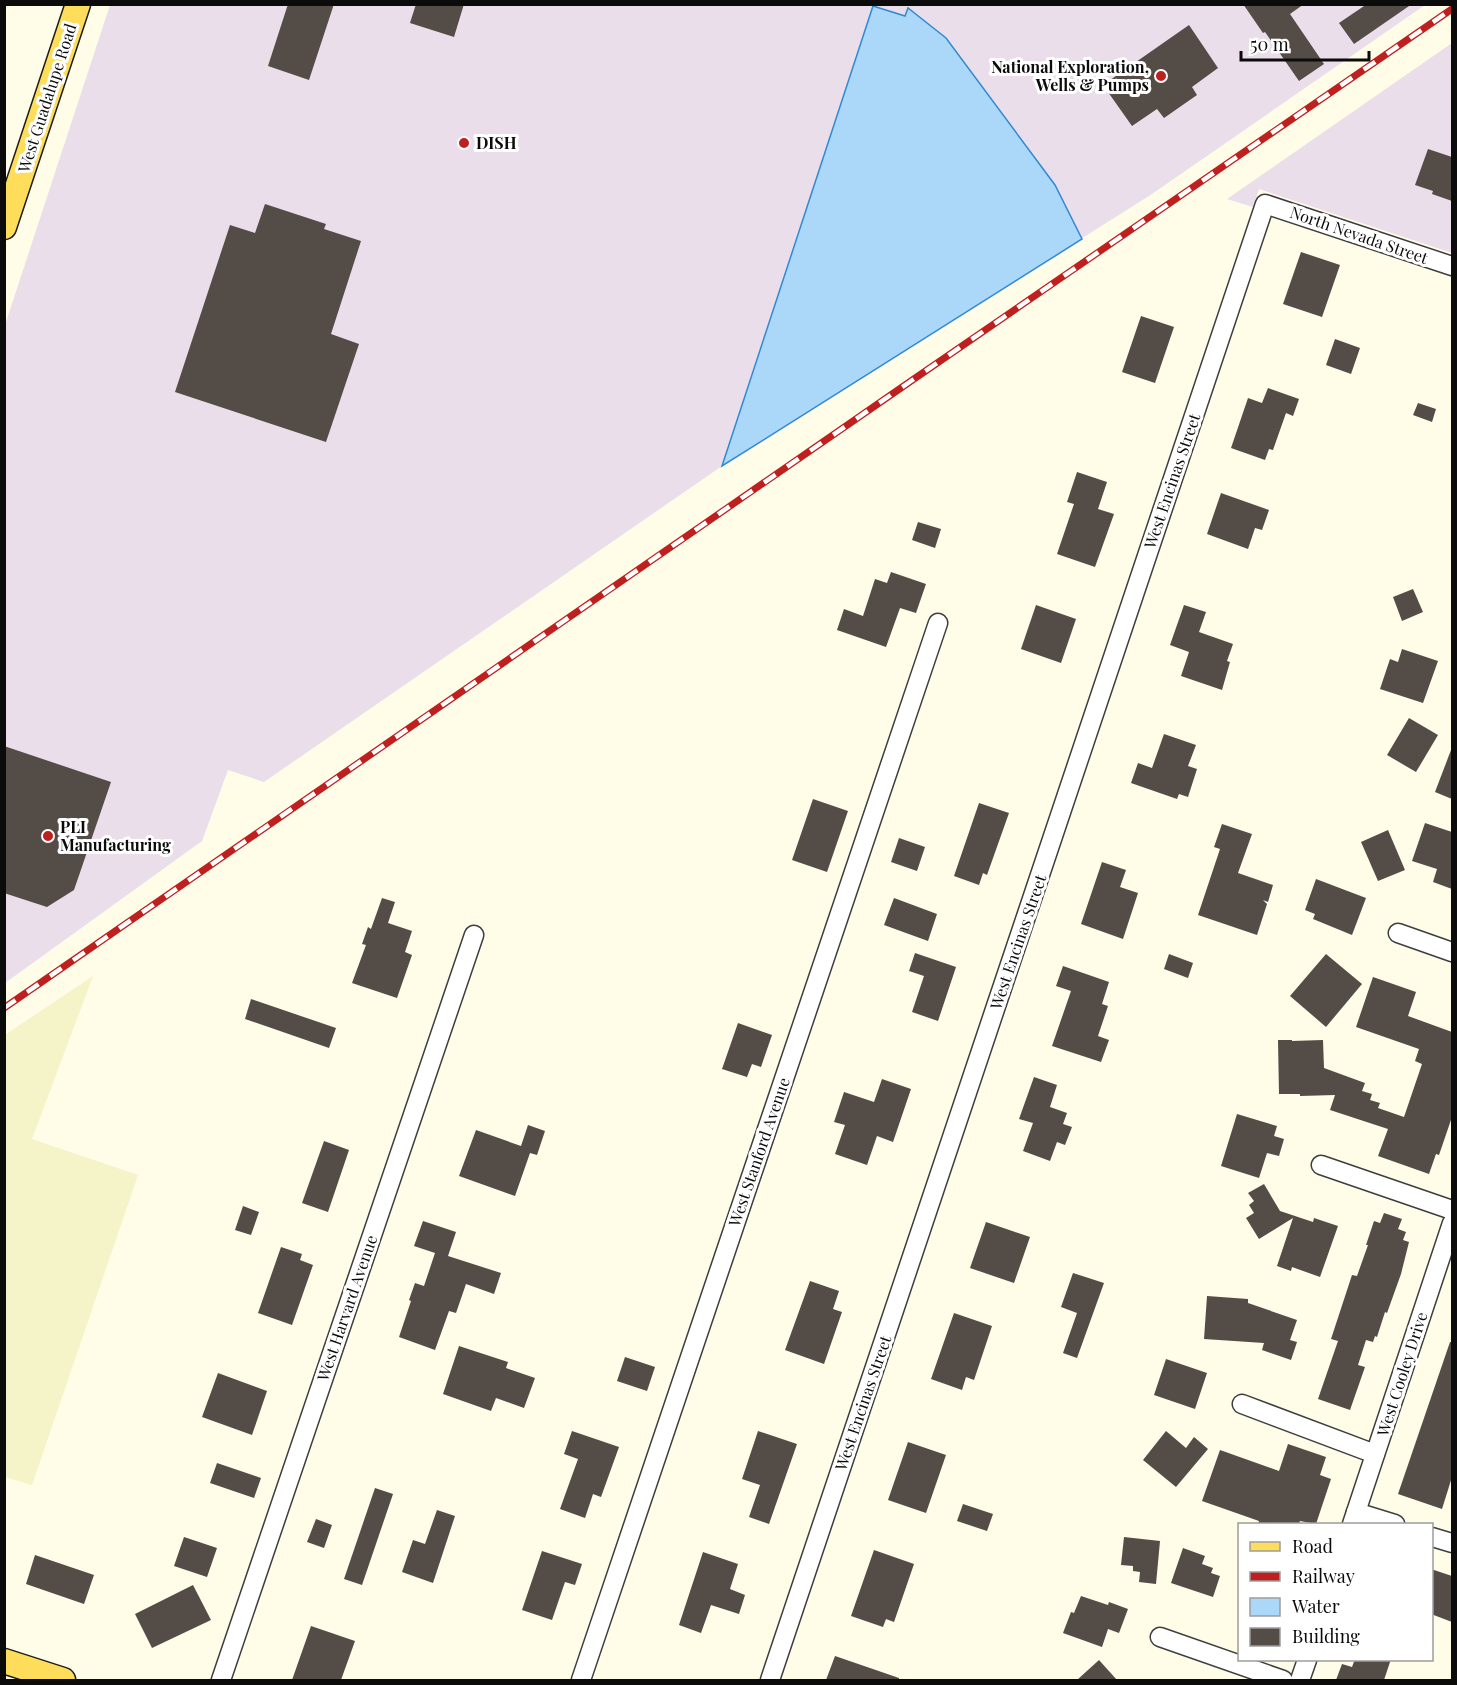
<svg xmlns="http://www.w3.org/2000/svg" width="1457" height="1685" font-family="'Playfair Display',serif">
<rect width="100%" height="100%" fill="#fffce8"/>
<g fill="#eadeea">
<path d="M110 5H1425L1152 194 722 466 264 782 228 770 202 841 5 983V325Z"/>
<path d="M1452 43V253L1259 189 1253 207 1227 199Z"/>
</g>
<path fill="#f5f3c8" d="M93 976 32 1139 138 1175 32 1485 5 1477V1035Z"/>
<path fill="#abd8f8" stroke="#308ad2" stroke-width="1.5" d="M873 6 905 16 908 8 946 38 1055 185 1082 239 722 466Z"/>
<g fill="#544c47">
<path d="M288 4H334L309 80 268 66Z"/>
<path d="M416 4H464L454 37 410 23Z"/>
<path d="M1243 4H1304L1290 14 1324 64 1299 81 1265 32 1263 33Z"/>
<path d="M1367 4H1412L1354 44 1339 23Z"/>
<path d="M1189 25 1218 68 1192 87 1197 95 1164 118 1157 109 1132 126 1103 85Z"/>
<path d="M1428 149 1452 157V201L1432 194 1433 191 1415 185Z"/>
<path d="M265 204 326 224 324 229 361 241 331 334 359 344 326 442 175 392 230 225 255 233Z"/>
<path d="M1301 252 1340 265 1322 317 1283 304Z"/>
<path d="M1141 316 1174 327 1155 383 1122 372Z"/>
<path d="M1335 339 1360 348 1351 374 1326 365Z"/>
<path d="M1268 388 1299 399 1293 416 1286 413 1273 450 1269 449 1265 460 1231 448 1248 398 1262 403Z"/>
<path d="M1418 403 1436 409 1432 422 1413 415Z"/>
<path d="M1077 472 1107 482 1098 509 1114 514 1095 567 1057 554 1074 504 1067 502Z"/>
<path d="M1221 493 1269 510 1262 530 1255 528 1248 549 1207 534Z"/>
<path d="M918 522 941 529 935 548 912 540Z"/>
<path d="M891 572 926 584 916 613 900 608 886 647 837 630 844 609 863 616 875 579 887 583Z"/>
<path d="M1413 589 1423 612 1402 621 1393 597Z"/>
<path d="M1036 605 1076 619 1061 663 1021 649Z"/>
<path d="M1184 605 1206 612 1199 632 1233 644 1227 661 1230 662 1222 690 1181 676 1189 652 1170 645Z"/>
<path d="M1402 649 1438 661 1423 703 1380 689 1390 659 1398 662Z"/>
<path d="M1409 718 1438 735 1416 772 1387 755Z"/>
<path d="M1164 734 1196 745 1188 766 1197 769 1188 797 1179 794 1177 799 1131 783 1138 763 1152 768Z"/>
<path d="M4 746 111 782 74 890 47 907 4 893Z"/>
<path d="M1451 750H1452V799L1435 792Z"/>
<path d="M813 799 848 811 827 872 792 860Z"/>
<path d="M979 803 1009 813 987 875 983 873 979 885 954 876Z"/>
<path d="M1425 823 1452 832V889L1433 882 1437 869 1412 861Z"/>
<path d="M1222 824 1252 834 1238 873 1273 885 1268 902 1263 900 1267 904 1257 935 1198 915 1220 849 1214 847Z"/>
<path d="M1388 830 1405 870 1378 881 1361 842Z"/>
<path d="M899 838 925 847 917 871 891 862Z"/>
<path d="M1102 862 1126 870 1120 887 1138 893 1123 939 1081 924Z"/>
<path d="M1316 879 1366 898 1352 935 1313 919 1315 914 1305 910Z"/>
<path d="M382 898 395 902 388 923 412 931 405 952 412 955 397 998 352 983 366 945 362 944 368 927 371 929Z"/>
<path d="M894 898 937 914 928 941 884 925Z"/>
<path d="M915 953 956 967 938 1021 912 1012 924 976 909 971Z"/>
<path d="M1169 954 1193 963 1188 978 1164 969Z"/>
<path d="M1326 954 1362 984 1326 1027 1290 996Z"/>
<path d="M1063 966 1109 982 1102 1004 1108 1006 1098 1036 1109 1040 1101 1062 1052 1046 1071 991 1056 986Z"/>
<path d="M1373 977 1416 992 1408 1016 1452 1032V1117L1439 1155 1436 1154 1429 1174 1378 1156 1388 1129 1330 1110 1335 1095 1300 1096V1094H1279L1278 1040H1292V1041L1323 1040 1324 1068 1365 1083 1362 1091 1372 1094 1370 1100 1380 1103 1378 1108 1404 1117 1422 1064 1415 1061 1419 1049 1356 1027Z"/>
<path d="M251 999 336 1028 329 1048 245 1019Z"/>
<path d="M738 1023 772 1035 761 1067 752 1064 747 1077 722 1069Z"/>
<path d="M1034 1077 1057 1085 1050 1107 1067 1113 1063 1124 1072 1127 1065 1145 1057 1142 1050 1161 1023 1151 1033 1123 1019 1119Z"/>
<path d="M882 1079 911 1089 893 1142 877 1136 867 1165 835 1154 845 1125 834 1122 844 1092 874 1102Z"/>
<path d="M1237 1114 1277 1126 1274 1136 1284 1139 1279 1156 1267 1153 1259 1178 1221 1166Z"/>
<path d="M528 1125 545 1131 537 1155 530 1153 515 1196 459 1176 476 1130 521 1146Z"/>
<path d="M324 1141 349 1150 328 1212 302 1203Z"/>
<path d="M1264 1184 1280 1211 1313 1222 1314 1218 1338 1226 1320 1277 1292 1267 1291 1271 1277 1266 1293 1218 1259 1239 1246 1218 1254 1213 1249 1205 1254 1201 1248 1193Z"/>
<path d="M243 1206 259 1212 251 1235 235 1230Z"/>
<path d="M1384 1213 1402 1219 1398 1229 1406 1232 1403 1240 1409 1242 1401 1274 1387 1313 1385 1312 1377 1337 1375 1336 1373 1342 1366 1340 1358 1365 1365 1367 1350 1410 1318 1399 1338 1341 1331 1339 1352 1275 1357 1276 1368 1245H1366L1374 1221 1380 1223Z"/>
<path d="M423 1221 456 1232 448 1256 501 1273 494 1294 466 1284 456 1313 449 1311 435 1350 399 1337 411 1301 409 1300 415 1283 424 1286 435 1253 414 1246Z"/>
<path d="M986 1222 1030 1237 1014 1283 970 1268Z"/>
<path d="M281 1247 302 1254 300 1260 313 1265 292 1325 258 1313Z"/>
<path d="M1073 1273 1104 1283 1077 1358 1063 1353 1077 1313 1061 1307Z"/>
<path d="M810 1281 839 1291 833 1309 842 1312 824 1364 785 1350Z"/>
<path d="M1207 1296 1248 1299V1303L1297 1320 1290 1340 1297 1342 1291 1360 1262 1350 1264 1343 1204 1339Z"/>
<path d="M954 1313 992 1326 974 1380 966 1377 962 1390 931 1379Z"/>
<path d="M1450 1342H1452V1477L1442 1509 1398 1494Z"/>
<path d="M459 1346 508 1362 506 1368 535 1378 524 1408 496 1398 491 1411 443 1394Z"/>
<path d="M625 1357 655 1367 647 1391 617 1381Z"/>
<path d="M1166 1359 1207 1373 1195 1409 1154 1395Z"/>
<path d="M218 1373 267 1391 252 1435 202 1417Z"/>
<path d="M572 1431 619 1447 601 1497 593 1494 585 1518 560 1509 578 1459 564 1454Z"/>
<path d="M758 1431 797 1444 769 1524 749 1517 760 1485 742 1479Z"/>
<path d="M1166 1431 1186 1448 1194 1437 1208 1449 1176 1487 1143 1460Z"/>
<path d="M908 1442 946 1455 926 1513 888 1500Z"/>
<path d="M1288 1444 1326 1457 1320 1475 1331 1479 1316 1524 1300 1521 1299 1524H1258L1259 1521 1202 1501 1220 1450 1279 1471Z"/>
<path d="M217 1463 261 1478 254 1498 210 1483Z"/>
<path d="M375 1488 393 1494 362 1585 344 1579Z"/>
<path d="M963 1504 993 1514 987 1531 957 1521Z"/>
<path d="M437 1510 455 1516 433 1583 402 1572 413 1540 425 1544Z"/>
<path d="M316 1519 332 1525 324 1548 307 1542Z"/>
<path d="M184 1537 217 1548 207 1577 174 1566Z"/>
<path d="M1124 1537 1160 1541 1156 1584 1139 1582 1140 1572 1133 1571V1566L1121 1565Z"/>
<path d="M1183 1548 1205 1556 1202 1564 1213 1568 1211 1573 1220 1576 1213 1597 1171 1583Z"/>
<path d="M874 1550 914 1564 894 1622 886 1619 883 1627 851 1616Z"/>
<path d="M542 1551 582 1564 575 1585 565 1582 552 1620 522 1610Z"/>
<path d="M703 1552 738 1564 730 1589 745 1595 739 1614 711 1605 701 1633 679 1625Z"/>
<path d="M35 1555 94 1575 84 1604 26 1584Z"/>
<path d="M1431 1569 1452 1576V1622L1431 1614Z"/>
<path d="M193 1585 211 1620 152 1648 135 1614Z"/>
<path d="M1081 1596 1108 1605 1109 1602 1128 1609 1119 1633 1108 1629 1102 1647 1063 1633 1071 1612 1074 1613Z"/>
<path d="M311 1626 355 1641 341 1680H292Z"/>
<path d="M835 1656 899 1678V1680H826Z"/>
<path d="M1355 1659H1391L1384 1680H1336L1342 1664 1352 1667Z"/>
<path d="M1099 1660 1117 1680H1077Z"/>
</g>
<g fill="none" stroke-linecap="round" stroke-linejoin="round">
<defs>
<g id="minor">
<path d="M1398 933 1452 952"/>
<path d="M1321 1165 1452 1210"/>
<path d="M1242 1404 1375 1454"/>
<path d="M1356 1512 1395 1524"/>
<path d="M1352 1524 1452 1223"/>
<path d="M1432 1537 1452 1543"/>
<path d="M1160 1637 1283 1680"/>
<path d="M221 1680 474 935"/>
<path d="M581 1680 938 623"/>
<path d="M770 1680 1265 204 1452 266"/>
<path d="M1300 1680 1307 1660"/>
</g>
<g id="major">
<path d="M4 227 78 4"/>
<path d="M4 1661 63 1680"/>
</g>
</defs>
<use href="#minor" stroke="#3e3e3e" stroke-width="21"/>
<use href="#major" stroke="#1c1c1c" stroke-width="27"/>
<use href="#minor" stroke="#fff" stroke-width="18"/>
<use href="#major" stroke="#fedd5a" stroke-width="24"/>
<defs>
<path id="rail" d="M4 1008 911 381 1452 9"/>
</defs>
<use href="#rail" stroke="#be1f1f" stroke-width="7"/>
<use href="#rail" stroke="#fff" stroke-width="4.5" stroke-dasharray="14" stroke-linecap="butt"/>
</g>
<g fill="#be1f1f" stroke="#fff" stroke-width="2">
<circle cx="1161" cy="76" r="6"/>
<circle cx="464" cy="143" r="6"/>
<circle cx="48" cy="836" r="6"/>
</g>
<g text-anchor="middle" stroke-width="6" stroke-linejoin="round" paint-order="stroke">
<g font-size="16" font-weight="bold" fill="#0b0b0b" stroke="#fff" text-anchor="start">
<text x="1149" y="73" text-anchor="end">National Exploration,<tspan x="1149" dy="18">Wells &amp; Pumps</tspan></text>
<text x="476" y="149">DISH</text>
<text x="60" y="833">PLI<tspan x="60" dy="18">Manufacturing</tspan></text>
</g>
<g font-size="16" fill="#0b0b0b" stroke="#fff">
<text transform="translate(47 98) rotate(-72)" y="6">West Guadalupe Road</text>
<text transform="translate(1359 235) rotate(19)" y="6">North Nevada Street</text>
<text transform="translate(1172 481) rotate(-71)" y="6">West Encinas Street</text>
<text transform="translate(1018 942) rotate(-71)" y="6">West Encinas Street</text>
<text transform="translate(759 1152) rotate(-71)" y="6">West Stanford Avenue</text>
<text transform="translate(347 1308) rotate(-71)" y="6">West Harvard Avenue</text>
<text transform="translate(1402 1374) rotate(-72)" y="6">West Cooley Drive</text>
<text transform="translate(863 1403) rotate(-71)" y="6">West Encinas Street</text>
</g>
</g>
<rect width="1457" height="1685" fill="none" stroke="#0b0b0b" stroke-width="12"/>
<rect x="1238" y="1523" width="195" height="138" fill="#ffffff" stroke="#9d9d9d" stroke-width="1.5"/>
<rect x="1250" y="1542" width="30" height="9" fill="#fedd5a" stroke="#9d9d9d" stroke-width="1.5"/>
<text x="1292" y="1553" font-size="18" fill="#0b0b0b">Road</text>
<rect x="1250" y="1572" width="30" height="9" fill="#be1f1f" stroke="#9d9d9d" stroke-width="1.5"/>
<text x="1292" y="1583" font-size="18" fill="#0b0b0b">Railway</text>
<rect x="1250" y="1598" width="30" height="18" fill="#abd8f8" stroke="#9d9d9d" stroke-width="1.5"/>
<text x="1292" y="1613" font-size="18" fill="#0b0b0b">Water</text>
<rect x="1250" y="1628" width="30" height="18" fill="#544c47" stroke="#9d9d9d" stroke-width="1.5"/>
<text x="1292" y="1643" font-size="18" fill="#0b0b0b">Building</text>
<path d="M1241 51v9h128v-9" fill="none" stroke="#0b0b0b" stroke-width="3"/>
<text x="1250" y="51" font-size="18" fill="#0b0b0b" stroke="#ffffff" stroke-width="4.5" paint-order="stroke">50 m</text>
</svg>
